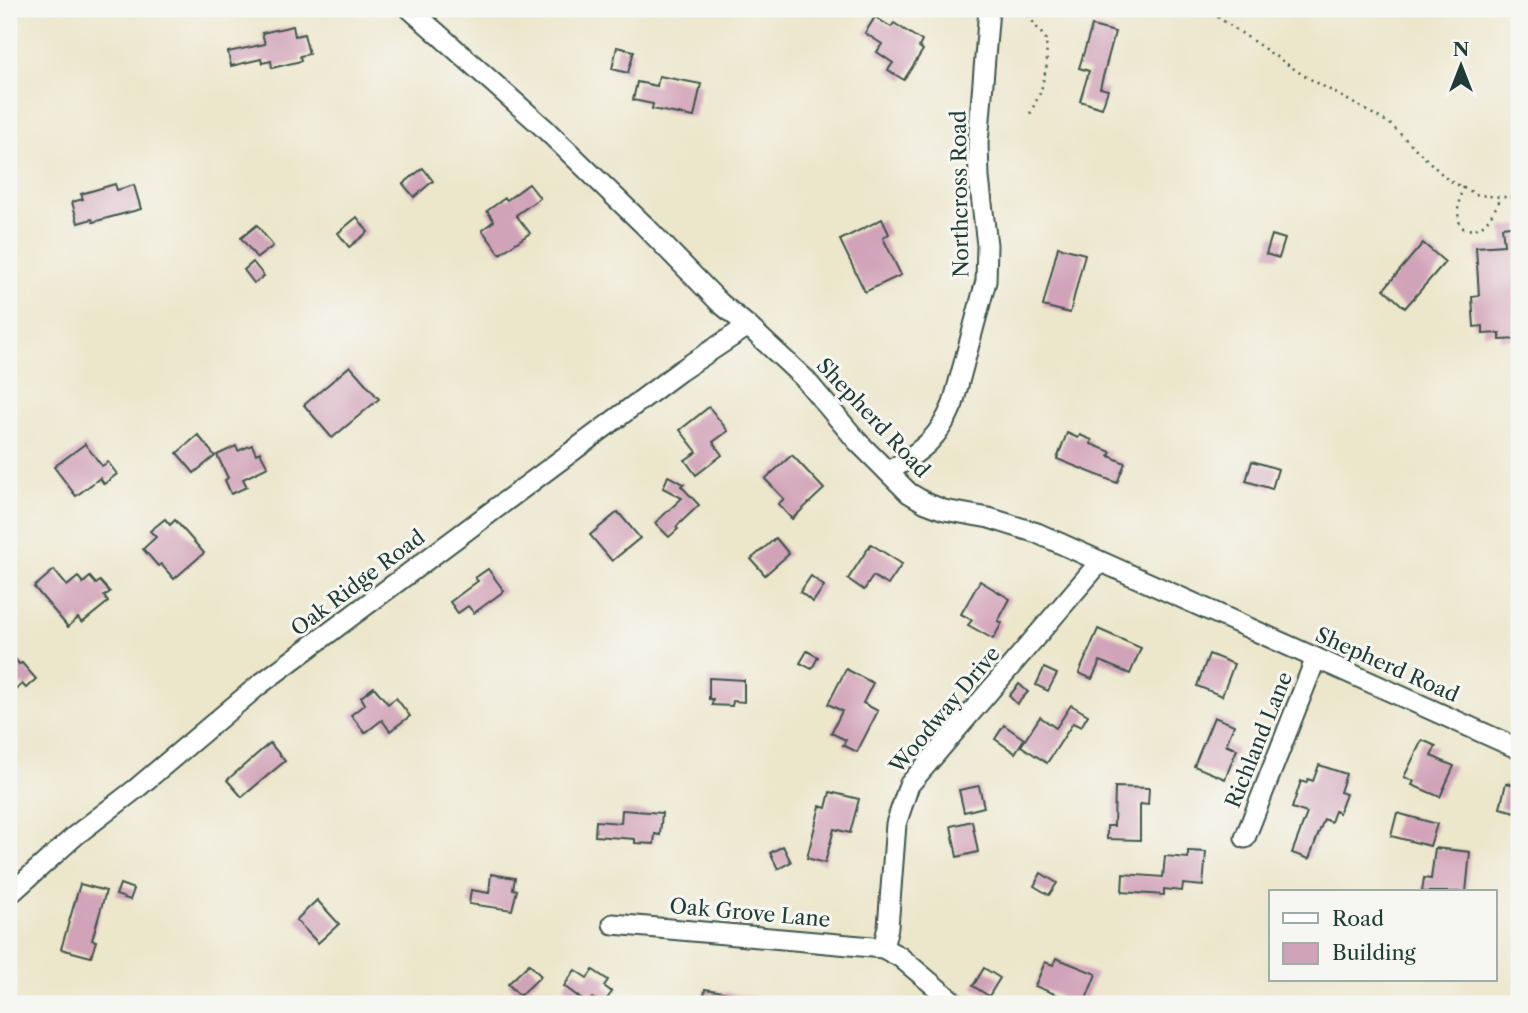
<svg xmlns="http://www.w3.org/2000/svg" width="1528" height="1013" font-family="'Libre Caslon Text',serif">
<rect width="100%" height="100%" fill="#f6f6f2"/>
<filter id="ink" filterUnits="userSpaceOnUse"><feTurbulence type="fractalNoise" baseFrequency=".0143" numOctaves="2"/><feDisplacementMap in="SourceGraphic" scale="14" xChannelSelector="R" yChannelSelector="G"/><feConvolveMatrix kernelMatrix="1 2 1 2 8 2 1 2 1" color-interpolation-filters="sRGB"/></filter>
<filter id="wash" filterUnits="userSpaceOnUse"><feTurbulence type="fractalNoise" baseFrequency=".00686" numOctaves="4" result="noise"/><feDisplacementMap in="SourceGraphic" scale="28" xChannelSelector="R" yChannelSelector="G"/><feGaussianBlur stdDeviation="1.57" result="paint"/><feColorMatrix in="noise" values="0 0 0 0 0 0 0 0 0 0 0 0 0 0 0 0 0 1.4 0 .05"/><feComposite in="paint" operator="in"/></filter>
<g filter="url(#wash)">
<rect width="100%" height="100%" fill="#ece6cb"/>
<g id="blocks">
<g fill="#d1a3b8">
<path d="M875 17 891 27 894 23 922 41 919 47 923 50 904 80 888 70 893 63 877 52 882 44 865 33Z"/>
<path d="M293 26 295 36 304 34 309 54 300 56 301 61 272 68 271 61 262 63 261 59 231 66 228 52 265 44 262 33Z"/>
<path d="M1092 26 1115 32 1100 88 1108 90 1102 108 1080 101 1089 71 1079 68Z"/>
<path d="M617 47 634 51 628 73 612 69Z"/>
<path d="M659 76 701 84 694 117 652 109 653 104 633 100 637 82 657 86Z"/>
<path d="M423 168 433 181 414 197 403 184Z"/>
<path d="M115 184 117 190 134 185 141 209 93 222 92 219 78 223 72 202 83 199 81 194Z"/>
<path d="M529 184 540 198 516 215 530 233 500 254 482 230 494 221 487 211 505 198 507 200Z"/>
<path d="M357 217 368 232 349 247 338 233Z"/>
<path d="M882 219 889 234 883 238 901 275 865 292 840 240Z"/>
<path d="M257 225 273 246 257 258 241 238Z"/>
<path d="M1519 225V339L1500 340V333L1483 334V326L1474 327 1472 297 1479 296 1476 247 1504 245 1502 227Z"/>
<path d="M1272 235 1285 239 1279 258 1266 254Z"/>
<path d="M1423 243 1445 262 1405 308 1384 289Z"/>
<path d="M1058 247 1085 254 1070 313 1043 306Z"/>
<path d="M253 262 264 276 254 283 244 270Z"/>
<path d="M350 366 379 399 332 438 304 405Z"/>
<path d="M709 407 728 431 713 442 722 455 696 475 685 460 697 452 680 430Z"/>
<path d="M1067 433 1078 438 1080 435 1092 440 1091 444 1111 452 1109 456 1125 463 1117 483 1057 459Z"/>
<path d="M198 435 215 456 194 473 177 453Z"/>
<path d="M85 444 102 466 108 462 117 474 104 484 100 478 76 496 54 467Z"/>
<path d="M252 445 256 454 260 452 268 467 243 479 247 487 231 494 225 480 228 478 217 455 236 446 238 451Z"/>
<path d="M792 455 824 489 792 519 778 504 784 499 765 479Z"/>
<path d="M1252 461 1278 469 1272 489 1246 481Z"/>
<path d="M668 476 684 484 681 486 699 505 676 527 678 529 669 537 655 523 682 498 663 488Z"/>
<path d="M618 512 640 538 612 561 590 535Z"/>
<path d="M165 519 170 525 175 520 204 553 174 579 161 564 158 566 143 549 156 537 150 531Z"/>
<path d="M776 538 789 554 765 575 751 559Z"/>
<path d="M871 544 902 564 888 585 873 576 864 590 848 579Z"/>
<path d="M488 569 504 591 474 613 468 606 458 613 450 602 478 581 475 578Z"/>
<path d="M54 570 67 586 78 577 83 583 90 577 96 584 100 581 110 592 104 596 108 602 82 623 78 618 68 627 34 587Z"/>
<path d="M811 576 824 586 813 602 800 592Z"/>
<path d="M980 581 1010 599 998 621 1002 623 993 639 968 625 972 620 961 614Z"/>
<path d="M1098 629 1141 648 1130 674 1100 661 1092 679 1079 673Z"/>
<path d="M807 651 818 657 812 669 800 663Z"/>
<path d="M9 652 19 664 22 663 36 679 26 688 22 684 9 696Z"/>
<path d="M1209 654 1234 664 1222 696 1197 686Z"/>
<path d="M1044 668 1057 674 1048 691 1036 685Z"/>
<path d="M846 669 873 683 863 703 878 711 857 752 843 745 846 740 831 733 842 711 828 704Z"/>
<path d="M709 678 744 680V702L733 701 732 706 712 705 713 699H709Z"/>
<path d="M1019 684 1028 692 1017 704 1009 696Z"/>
<path d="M374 687 388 704 396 698 410 716 390 731 382 720 365 733 351 715 365 704 361 697Z"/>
<path d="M1071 705 1088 715 1081 727 1073 723 1047 763 1021 746 1040 717 1056 728Z"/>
<path d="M1214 717 1234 725 1226 745 1237 749 1225 779 1194 766Z"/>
<path d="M1004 725 1024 739 1015 753 995 739Z"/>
<path d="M1422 740 1436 746 1431 756 1454 766 1440 797 1412 785 1414 781 1404 777Z"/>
<path d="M270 743 285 761 242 797 227 780Z"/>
<path d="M1319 765 1346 774 1340 792 1346 794 1339 813 1335 811 1331 822 1324 819 1309 859 1292 853 1307 813 1292 808 1301 781 1306 783 1308 779 1313 781Z"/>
<path d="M1506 783 1519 786V813L1500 808Z"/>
<path d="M979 786 984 807 964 812 959 790Z"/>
<path d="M1115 787 1149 788 1148 805 1140 804V840L1107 839V826H1114Z"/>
<path d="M830 792 859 799 850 833 834 829 825 863 807 858 820 806 826 808Z"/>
<path d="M622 810 662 813 660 835 655 834 654 844 635 843V839L595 836 596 821 621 823Z"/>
<path d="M1397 813 1437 824 1430 846 1391 836Z"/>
<path d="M972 821 978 852 957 857 951 826Z"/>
<path d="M783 846 791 862 778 869 770 853Z"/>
<path d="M1435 848 1470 852 1466 892H1422L1424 878 1431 879Z"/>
<path d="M1188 851 1206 852 1203 886 1183 884 1182 891 1164 889V895L1122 892 1123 874 1163 877 1165 856 1188 858Z"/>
<path d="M1041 873 1057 883 1049 895 1034 886Z"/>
<path d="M491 874 515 878 513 889 517 890 512 910 469 904 471 890 489 893Z"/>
<path d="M80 884 106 891 92 940 96 941 91 957 61 949Z"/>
<path d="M120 884 134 889 130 900 116 895Z"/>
<path d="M317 900 339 924 318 943 296 920Z"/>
<path d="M1056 958 1096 974 1084 1004H1057L1060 996 1035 986 1045 962 1053 965Z"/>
<path d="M529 964 541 976 520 996 508 984Z"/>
<path d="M984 968 1000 978 989 996 973 986Z"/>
<path d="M575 970 587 978 593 970 608 980 604 986 612 992 603 1004 592 998 588 1004 564 986Z"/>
<path d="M705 989 760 998V1004H703Z"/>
</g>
</g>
</g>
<g filter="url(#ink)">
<use href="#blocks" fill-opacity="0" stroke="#3e564b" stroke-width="2"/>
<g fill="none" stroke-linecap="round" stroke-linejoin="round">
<defs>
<g id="minor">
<path d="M410 9 544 128 644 225 720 303 748 326 804 378 858 442 909 493 926 503 944 510 989 518 1037 533 1519 749"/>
<path d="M888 472C920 451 938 441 953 404L986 281 987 245 979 178 978 143 989 9"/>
<path d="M1245 838 1316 658"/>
<path d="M9 895 76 835 137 788 259 685 680 371 748 326"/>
<path d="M613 924 883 948 900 957 956 1004"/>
<path d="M883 948 888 927 896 824 909 785 1100 562"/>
</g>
</defs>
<use href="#minor" stroke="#3e564b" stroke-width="23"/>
<g stroke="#3e564b" stroke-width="2.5" stroke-dasharray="2 5" stroke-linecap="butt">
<path d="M1026 9 1034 24 1046 39 1047 64 1041 91 1029 116"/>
<path d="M1206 9 1303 75 1389 123 1448 180 1478 195 1501 197H1519"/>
<path d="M1463 187C1458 202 1456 213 1461 227 1483 237 1492 214 1501 198"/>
</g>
<use href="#minor" stroke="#fff" stroke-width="19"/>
</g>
</g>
<g text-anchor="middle" stroke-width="6" stroke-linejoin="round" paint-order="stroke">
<g font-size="21" fill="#1f3d34" stroke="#f6f6f2">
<text transform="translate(960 194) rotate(-91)" y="7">Northcross Road</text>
<text transform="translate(873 418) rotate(47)" y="7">Shepherd Road</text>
<text transform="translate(358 583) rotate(-37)" y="7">Oak Ridge Road</text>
<text transform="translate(1387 665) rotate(24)" y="7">Shepherd Road</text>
<text transform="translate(945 710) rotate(-50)" y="7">Woodway Drive</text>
<text transform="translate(1259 740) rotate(-68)" y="7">Richland Lane</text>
<text transform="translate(750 913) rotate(5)" y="7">Oak Grove Lane</text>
</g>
</g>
<rect width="1528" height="1013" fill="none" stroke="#f6f6f2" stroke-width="35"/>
<rect x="1269" y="890" width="228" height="91" fill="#f6f6f2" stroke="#a0aca6" stroke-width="2"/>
<rect x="1283" y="913" width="35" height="10" fill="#ffffff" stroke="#a0aca6" stroke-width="2"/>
<text x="1332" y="926" font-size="21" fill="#1f3d34">Road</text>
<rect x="1283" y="943" width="35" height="21" fill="#d1a3b8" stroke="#a0aca6" stroke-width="2"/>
<text x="1332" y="960" font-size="21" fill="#1f3d34">Building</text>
<g transform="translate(1461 66)" stroke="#f6f6f2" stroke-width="5" paint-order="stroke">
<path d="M0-5L12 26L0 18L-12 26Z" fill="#1f3d34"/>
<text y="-10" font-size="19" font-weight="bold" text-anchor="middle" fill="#1f3d34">N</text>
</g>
</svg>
